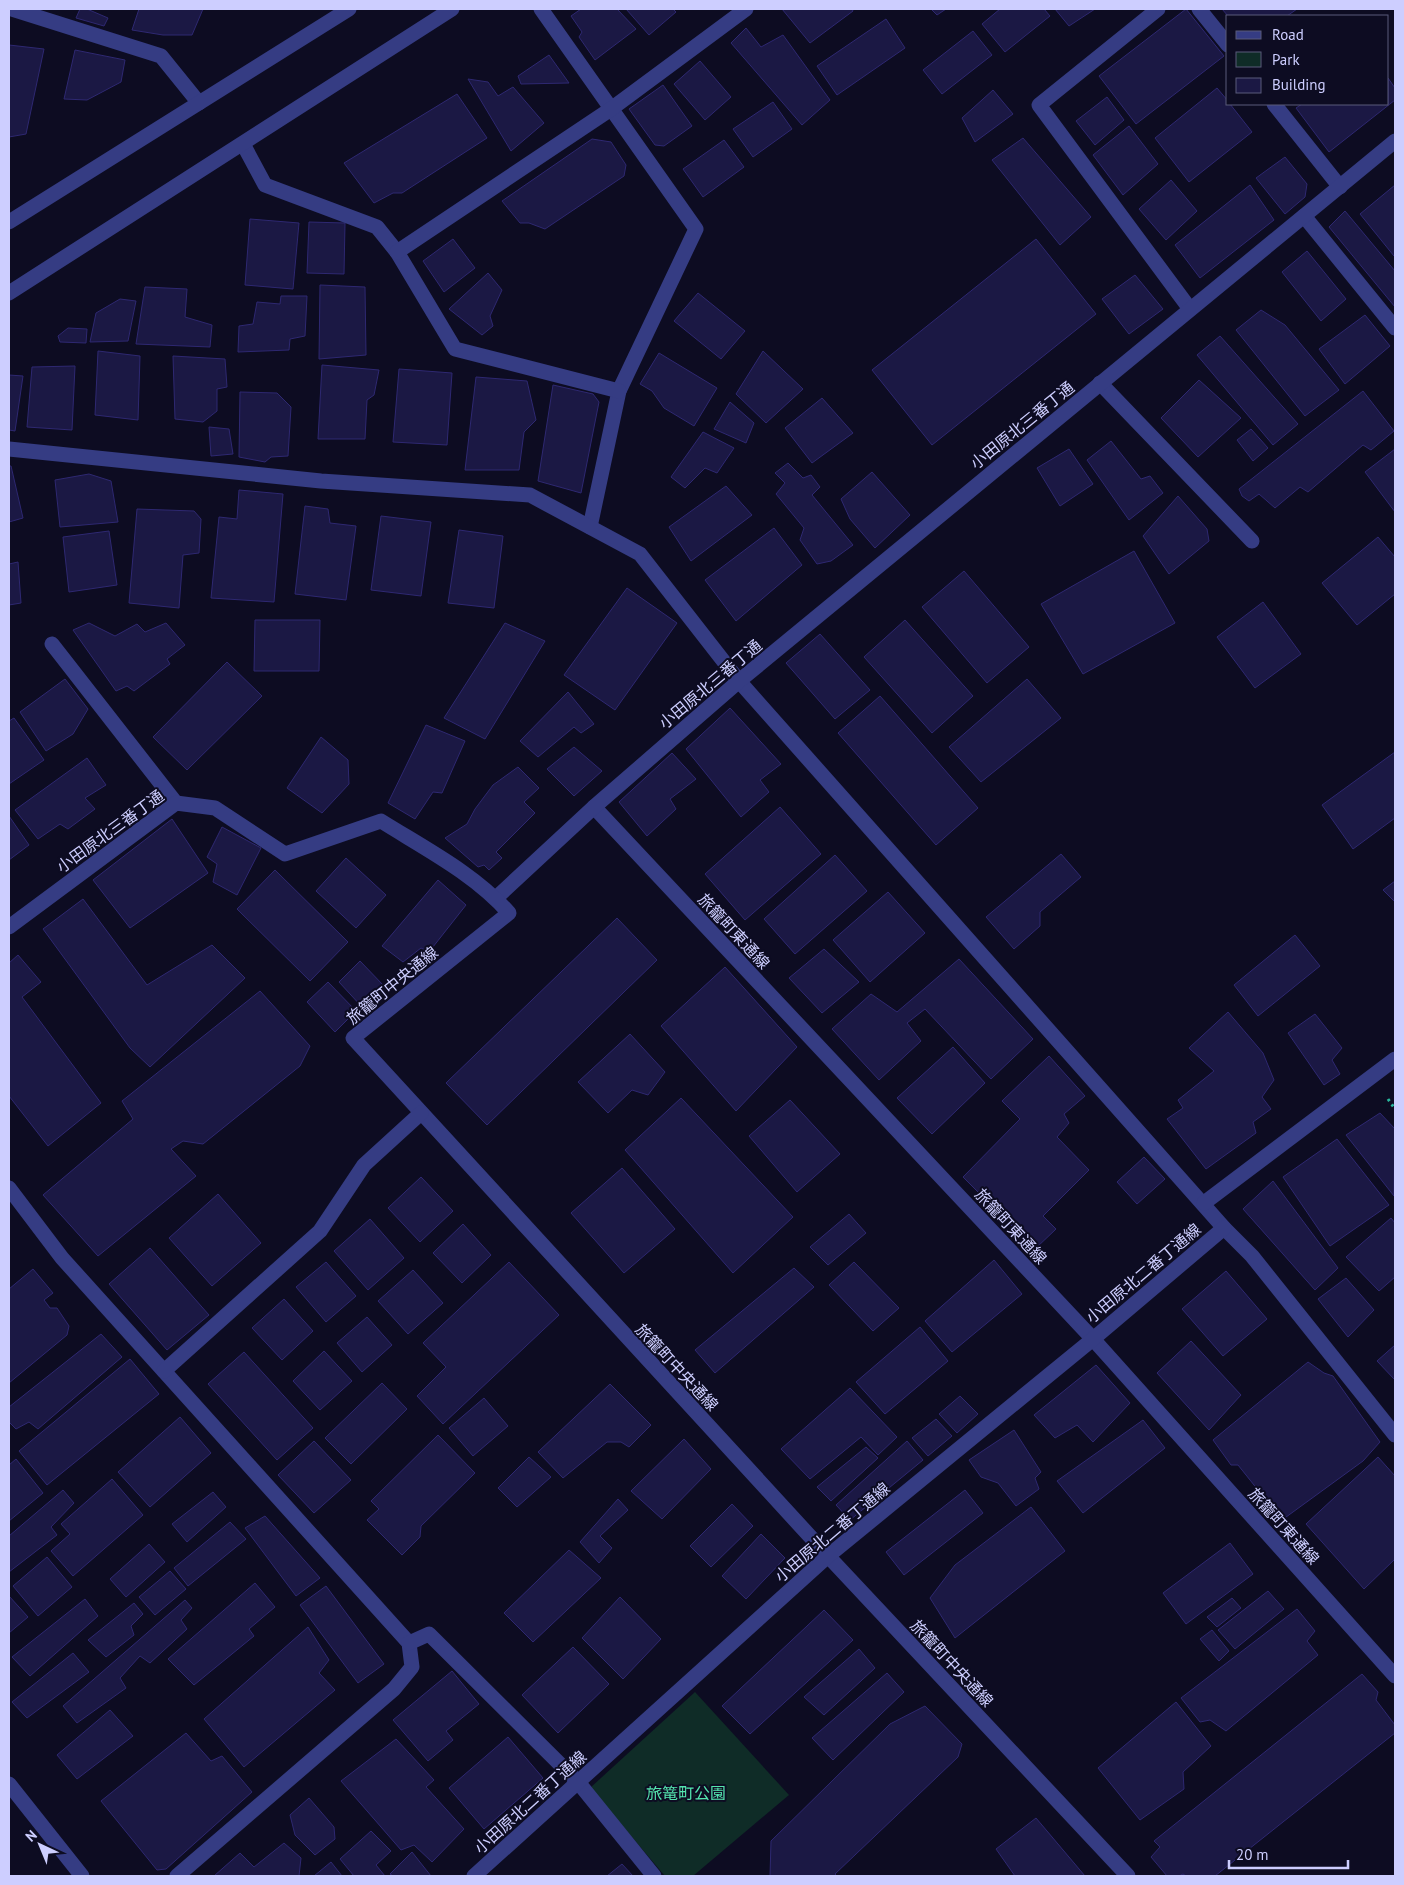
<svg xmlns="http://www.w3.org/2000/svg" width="1404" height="1885" font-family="'PT Sans','Noto Sans JP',sans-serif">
<rect width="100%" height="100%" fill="#0d0c22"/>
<path fill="#0f2c27" d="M695 1692 789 1795 693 1876H665L590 1788Z"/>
<g fill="#1b1844" stroke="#2e2871">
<path d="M80 9H87L108 18 104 26 76 18Z"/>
<path d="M139 9H203L192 35H163L132 30Z"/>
<path d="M581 9H617L636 29 595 60 579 37 582 32 571 16Z"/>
<path d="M626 9H673L676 12 649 35Z"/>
<path d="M782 9H852L853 11 810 43Z"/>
<path d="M931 9H946L937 15Z"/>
<path d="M1000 9H1044L1050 16 1005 52 982 24Z"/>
<path d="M1055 9H1095L1069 26Z"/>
<path d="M1186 9 1224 56 1136 124 1099 76Z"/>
<path d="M1222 9H1297L1287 16H1228Z"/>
<path d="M886 19 905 48 837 95 817 66Z"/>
<path d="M746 28 761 47 783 35 830 100 802 125 731 43Z"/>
<path d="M973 31 992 55 942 94 923 70Z"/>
<path d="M9 45 44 49 26 134 9 137Z"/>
<path d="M75 50 125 60 121 82 87 100 64 99Z"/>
<path d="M549 55 569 83 521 84 518 76Z"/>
<path d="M700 61 731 97 705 120 674 84Z"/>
<path d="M1388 78 1395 88V100L1329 152 1296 108 1302 104H1388Z"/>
<path d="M468 79 488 82 498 96 513 87 544 123 511 151Z"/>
<path d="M663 85 692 126 664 146 655 145 629 109Z"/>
<path d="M1217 88 1228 101V104H1230L1252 132 1189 182 1155 138Z"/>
<path d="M993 90 1013 114 975 142 962 118Z"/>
<path d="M457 94 487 138 402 193H393L374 203 344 163Z"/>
<path d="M1107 97 1124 120 1095 145 1076 121Z"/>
<path d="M773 102 792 129 753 157 733 129Z"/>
<path d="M1129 126 1158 164 1123 195 1093 155Z"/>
<path d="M1023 138 1091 217 1060 245 992 160Z"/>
<path d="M592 139 611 142 626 165 624 176 545 229 529 223H520L502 201Z"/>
<path d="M724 140 744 167 703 197 683 169Z"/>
<path d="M1285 157 1307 184 1305 197 1285 214 1256 178Z"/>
<path d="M1171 180 1197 211 1166 240 1139 209Z"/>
<path d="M1250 185 1274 220 1200 278 1175 245Z"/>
<path d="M1395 185V256H1394L1360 214Z"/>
<path d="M1345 211 1395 271V307L1329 227Z"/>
<path d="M250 219 299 223 293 289 245 285Z"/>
<path d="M309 222 345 223 344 274 307 273Z"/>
<path d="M453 239 475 268 444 292 423 261Z"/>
<path d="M1036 239 1096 314 932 445 872 370Z"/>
<path d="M1307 251 1346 299 1321 321 1282 272Z"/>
<path d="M488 273 502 290 490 316 493 326 482 335 449 309Z"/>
<path d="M1135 275 1163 309 1129 334 1102 299Z"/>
<path d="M320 285 365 287 366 355 319 359Z"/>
<path d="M145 287 187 289 185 317 212 325 210 347 136 344Z"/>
<path d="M698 293 745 331 721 359 674 321Z"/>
<path d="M281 296H307L305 336 290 339 289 350 238 352 239 326 253 324 257 302 280 304Z"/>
<path d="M120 299 136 301 128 341 90 342 96 313Z"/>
<path d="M1261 310 1285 325 1339 390 1305 416 1236 330Z"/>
<path d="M1365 315 1390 346 1345 384 1319 349Z"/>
<path d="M68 328 87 329 86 343 60 342 58 336Z"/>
<path d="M1220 336 1298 424 1273 445 1197 355Z"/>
<path d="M98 351 140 356 138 420 95 415Z"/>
<path d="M763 351 803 389 766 423 736 394Z"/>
<path d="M659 353 717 388 694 426 664 408 652 391 640 384Z"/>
<path d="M173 356 225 359 227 387 217 389V411L203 422 175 419Z"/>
<path d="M322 365 379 370 374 395 367 400 365 439H318Z"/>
<path d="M75 366 72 430 27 427 32 367Z"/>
<path d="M399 369 452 373 447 445 393 442Z"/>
<path d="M9 375 23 376 15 431 9 430Z"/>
<path d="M476 377 527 381 536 420 524 432 519 470H465Z"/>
<path d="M1199 380 1241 418 1198 457 1161 418Z"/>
<path d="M553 385 593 394 599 402 581 493 538 481Z"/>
<path d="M1363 391 1394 431 1371 450 1363 445 1308 492 1300 487 1275 508 1259 494 1249 501 1242 496 1239 489Z"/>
<path d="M240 392 277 393 291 407 288 456 271 457 265 462 239 457Z"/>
<path d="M822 398 853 433 812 463 785 428Z"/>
<path d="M730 402 754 423 746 443 714 429Z"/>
<path d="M209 427 229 429 233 454 211 456Z"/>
<path d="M1251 429 1268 448 1253 461 1237 440Z"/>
<path d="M703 432 734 448 717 473 705 468 685 488 671 477Z"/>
<path d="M1111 441 1141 479 1150 476 1163 493 1129 520 1087 460Z"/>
<path d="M1069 449 1093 484 1060 506 1037 468Z"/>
<path d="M1395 449V512L1365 472Z"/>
<path d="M788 463 803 478 811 475 820 487 812 495 853 545 831 561 817 564 800 540 804 528 776 494 785 483 775 473Z"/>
<path d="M9 466H11L23 518 9 522Z"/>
<path d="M872 472 910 515 875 548 850 519 841 499Z"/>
<path d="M89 474 111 481 118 522 60 527 55 480Z"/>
<path d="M726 486 752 515 691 561 669 527Z"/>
<path d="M239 490 283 494 274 602 211 598 219 517 237 519Z"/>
<path d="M1178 496 1207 529 1209 541 1169 574 1143 536Z"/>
<path d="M305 506 328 509 330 523 356 526 346 600 295 594Z"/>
<path d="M137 509 194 511 201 519 199 553 183 555 179 608 129 603Z"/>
<path d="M381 516 431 522 421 596 371 590Z"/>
<path d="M774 528 802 565 736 621 705 580Z"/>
<path d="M459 530 503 536 494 608 448 603Z"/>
<path d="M109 531 117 585 69 592 63 537Z"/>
<path d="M1378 537 1395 557V594L1357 625 1322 583Z"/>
<path d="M1134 551 1175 623 1083 674 1041 604Z"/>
<path d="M18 562 21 603 9 605V564Z"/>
<path d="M964 571 1029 647 987 683 922 607Z"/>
<path d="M627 588 677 623 615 710 564 675Z"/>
<path d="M1263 602 1301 654 1255 688 1217 637Z"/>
<path d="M255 620H320L319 671H254Z"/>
<path d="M905 620 973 696 932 733 864 657Z"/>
<path d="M89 623 115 636 137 624 145 632 166 623 185 645 167 659 170 664 134 691 127 686 116 691 73 630Z"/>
<path d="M505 623 545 641 485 739 444 718Z"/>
<path d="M820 634 870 690 835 719 786 663Z"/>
<path d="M227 662 262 696 187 770 153 737Z"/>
<path d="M65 679 88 709 73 734 46 751 20 712Z"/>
<path d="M1027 679 1061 718 981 782 949 747Z"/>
<path d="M568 692 594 724 581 733 574 727 538 757 520 741Z"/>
<path d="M880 696 978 808 936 845 838 733Z"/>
<path d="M730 708 781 764 760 780 769 792 741 817 686 749Z"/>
<path d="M14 718 44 760 9 784V721Z"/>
<path d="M426 725 465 741 442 793 433 792 415 819 388 803Z"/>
<path d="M321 737 348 760 349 784 322 813 287 788Z"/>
<path d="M574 747 602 771 574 796 547 769Z"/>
<path d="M1395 752V818L1353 849 1322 805Z"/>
<path d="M672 753 696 779 670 799 676 809 647 836 619 802Z"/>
<path d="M87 758 106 785 85 798 95 809 68 829 60 824 38 839 15 810Z"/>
<path d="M518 767 539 788 524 802 535 813 496 852 502 858 489 870 484 865 478 867 445 838 467 824 475 809 493 785Z"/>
<path d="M780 807 821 854 745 920 705 874Z"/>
<path d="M9 816 29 845 9 860Z"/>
<path d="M172 819 208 873 130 928 93 880Z"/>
<path d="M222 827 261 848 237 895 213 882 217 864 207 857Z"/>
<path d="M1061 854 1081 877 1040 912V926L1014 949 986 917Z"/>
<path d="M835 855 867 891 795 954 764 919Z"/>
<path d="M346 858 386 895 356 928 316 891Z"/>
<path d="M275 870 348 942 310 981 237 909Z"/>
<path d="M438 880 466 905 429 952 421 948 403 962 382 946Z"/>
<path d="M1395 881V902L1383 890Z"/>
<path d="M888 892 925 933 870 982 833 940Z"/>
<path d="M83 899 147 985 212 945 245 978 150 1067 130 1048 43 929Z"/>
<path d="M617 918 657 960 487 1125 446 1083Z"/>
<path d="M1295 935 1320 966 1258 1016 1234 985Z"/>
<path d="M824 949 859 982 822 1013 789 978Z"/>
<path d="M18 955 41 982 22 997 101 1103 48 1146 9 1096V963Z"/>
<path d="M959 959 1033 1039 991 1079 925 1009 907 1023 921 1041 879 1080 832 1029 871 994 897 1012Z"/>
<path d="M360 961 384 986 362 1007 339 982Z"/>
<path d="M725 967 797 1047 736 1111 661 1026Z"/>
<path d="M328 982 356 1011 335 1032 307 1002Z"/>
<path d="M260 991 310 1046 300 1066 203 1144 183 1141 171 1149 196 1176 98 1256 43 1195 133 1119 122 1101Z"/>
<path d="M1228 1012 1263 1053 1274 1080 1262 1097 1271 1109 1253 1122 1256 1133 1206 1169 1167 1119 1183 1108 1178 1100 1214 1071 1189 1048Z"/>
<path d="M1315 1014 1342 1048 1332 1060 1340 1074 1324 1085 1288 1033Z"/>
<path d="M630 1034 665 1072 648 1095 632 1090 608 1113 578 1082Z"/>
<path d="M953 1047 985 1083 932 1134 897 1098Z"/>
<path d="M1049 1056 1085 1096 1064 1114 1069 1123 1057 1137 1089 1170 1043 1216 1056 1229 1035 1249 963 1177 1020 1119 1002 1101Z"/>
<path d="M681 1098 793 1217 733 1273 625 1150Z"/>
<path d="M790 1100 840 1154 797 1192 749 1136Z"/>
<path d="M1380 1113 1395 1129 1394 1196 1346 1135Z"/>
<path d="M1337 1139 1389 1205 1330 1246 1283 1177Z"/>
<path d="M1144 1157 1165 1179 1137 1204 1117 1182Z"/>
<path d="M622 1168 675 1229 624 1273 571 1213Z"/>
<path d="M421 1177 453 1211 420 1242 388 1208Z"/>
<path d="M1273 1181 1338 1268 1315 1290 1243 1209Z"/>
<path d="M218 1194 261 1243 212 1286 169 1238Z"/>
<path d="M849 1214 866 1233 828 1265 810 1247Z"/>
<path d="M1391 1218 1395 1223V1277L1379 1291 1346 1257Z"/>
<path d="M370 1219 404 1258 368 1290 334 1251Z"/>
<path d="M463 1224 491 1255 462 1283 433 1253Z"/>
<path d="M150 1248 209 1315 167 1350 109 1284Z"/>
<path d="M994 1260 1022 1294 952 1352 925 1321Z"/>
<path d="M326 1262 356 1296 326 1322 296 1287Z"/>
<path d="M509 1262 559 1315 443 1424 417 1396 446 1367 423 1343Z"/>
<path d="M854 1262 899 1308 873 1331 829 1285Z"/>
<path d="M794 1268 814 1287 715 1373 695 1350Z"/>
<path d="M33 1269 53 1293 44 1300 50 1308H57L69 1326 67 1335 9 1383V1289Z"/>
<path d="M413 1270 443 1303 408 1334 378 1301Z"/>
<path d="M1226 1271 1267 1319 1223 1356 1182 1309Z"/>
<path d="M1346 1278 1374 1310 1348 1337 1318 1299Z"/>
<path d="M284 1299 313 1331 282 1360 252 1328Z"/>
<path d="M367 1317 392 1345 362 1372 337 1343Z"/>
<path d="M920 1327 948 1361 885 1414 856 1382Z"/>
<path d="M101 1334 122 1357 38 1429 29 1422 16 1429 9 1422V1407Z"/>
<path d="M1191 1341 1241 1395 1209 1430 1157 1373Z"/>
<path d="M1395 1345V1380L1377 1361Z"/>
<path d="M324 1351 352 1381 320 1410 293 1381Z"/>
<path d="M244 1352 313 1428 277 1460 208 1384Z"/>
<path d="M130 1359 159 1394 47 1485 19 1451Z"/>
<path d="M1308 1362 1324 1373 1333 1376 1380 1442 1363 1461 1282 1520 1238 1465H1231L1213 1440Z"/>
<path d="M1096 1365 1130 1403 1093 1442 1077 1425 1055 1438 1034 1415Z"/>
<path d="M382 1383 407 1409 351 1464 325 1438Z"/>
<path d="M610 1384 651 1425 629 1447 621 1442H607L563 1478 538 1452Z"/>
<path d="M850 1388 897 1437 878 1455 861 1437 810 1479 781 1449Z"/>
<path d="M960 1396 978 1414 957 1433 939 1414Z"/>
<path d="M484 1398 508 1426 473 1456 449 1428Z"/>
<path d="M180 1417 211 1453 150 1507 118 1472Z"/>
<path d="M936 1419 952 1436 928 1456 912 1438Z"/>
<path d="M1143 1420 1165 1448 1083 1513 1057 1481Z"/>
<path d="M1014 1430 1041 1472 1035 1478 1039 1489 1016 1506 998 1483 981 1477 969 1460Z"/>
<path d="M438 1435 475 1473 421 1526 420 1537 402 1555 367 1520 379 1509 371 1501Z"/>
<path d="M684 1439 711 1469 662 1519 631 1491Z"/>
<path d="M314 1441 351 1480 314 1513 278 1475Z"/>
<path d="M907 1441 923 1460 850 1520 836 1505Z"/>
<path d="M866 1447 878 1458 831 1501 817 1487Z"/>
<path d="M529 1457 551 1477 517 1507 498 1488Z"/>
<path d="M1378 1457 1395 1476V1559L1364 1589 1306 1524Z"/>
<path d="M16 1459 43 1493 9 1521V1465Z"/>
<path d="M112 1479 143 1515 73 1576 51 1551 70 1534 61 1524Z"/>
<path d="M63 1490 74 1503 51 1527 57 1535 9 1572V1536Z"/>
<path d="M965 1490 983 1513 904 1575 886 1552Z"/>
<path d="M213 1492 226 1507 187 1542 172 1524Z"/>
<path d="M618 1499 628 1510 600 1536 612 1548 599 1563 580 1542Z"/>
<path d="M732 1504 753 1526 711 1567 690 1546Z"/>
<path d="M1031 1507 1065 1551 955 1638 930 1598 955 1565Z"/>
<path d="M265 1516 320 1578 296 1596 245 1528Z"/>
<path d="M230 1522 246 1539 188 1586 174 1568Z"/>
<path d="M761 1534 785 1558 746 1599 722 1576Z"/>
<path d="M1230 1543 1253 1574 1186 1624 1163 1593Z"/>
<path d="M149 1544 165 1562 126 1597 110 1579Z"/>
<path d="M569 1550 601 1578 533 1642 504 1613Z"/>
<path d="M47 1557 72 1587 38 1616 13 1586Z"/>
<path d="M170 1571 186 1589 155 1615 139 1597Z"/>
<path d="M255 1583 275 1607 249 1629 254 1636 194 1685 168 1659Z"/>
<path d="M326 1586 384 1664 358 1683 300 1605Z"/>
<path d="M1268 1591 1284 1609 1235 1649 1218 1630Z"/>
<path d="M9 1596 28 1617 9 1633Z"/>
<path d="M620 1597 661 1639 623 1679 582 1638Z"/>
<path d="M1232 1598 1241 1608 1217 1627 1207 1617Z"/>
<path d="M85 1599 98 1616 30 1676 12 1657Z"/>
<path d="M185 1600 192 1608 181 1620 187 1629 150 1663 140 1656 120 1678 126 1688 77 1723 63 1706Z"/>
<path d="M134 1603 143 1614 131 1626 134 1635 106 1657 88 1640Z"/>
<path d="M1297 1609 1315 1631 1307 1641 1318 1655 1226 1731 1210 1720 1200 1722 1181 1698Z"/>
<path d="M824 1610 853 1640 750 1734 722 1706Z"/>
<path d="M308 1627 329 1660 319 1673 335 1690 244 1767 204 1719Z"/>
<path d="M1212 1630 1229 1651 1219 1661 1200 1639Z"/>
<path d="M573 1647 609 1684 558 1733 522 1695Z"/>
<path d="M859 1649 875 1668 824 1715 804 1697Z"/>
<path d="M73 1653 89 1672 27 1718 12 1702Z"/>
<path d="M452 1671 479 1704 446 1731 453 1740 428 1761 393 1720Z"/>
<path d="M887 1673 904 1692 833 1760 812 1738Z"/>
<path d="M1362 1674 1378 1692 1376 1700 1395 1725V1733L1215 1876H1186L1183 1874 1179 1876H1167L1151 1857 1160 1847 1154 1841Z"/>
<path d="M1176 1702 1211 1746 1183 1772 1184 1789 1140 1820 1098 1768Z"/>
<path d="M925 1706 962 1744 958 1757 835 1874 837 1876H770L771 1841 890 1724Z"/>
<path d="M110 1710 133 1736 77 1779 57 1755Z"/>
<path d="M186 1733 211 1761 222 1756 252 1792 166 1869 157 1870 101 1801Z"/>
<path d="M508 1737 543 1778 484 1829 449 1788Z"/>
<path d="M396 1739 434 1780 426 1787 464 1829 432 1862 414 1845 401 1850 341 1781Z"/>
<path d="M309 1798 334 1827 335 1839 315 1855 295 1835 290 1815Z"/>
<path d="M1036 1818 1085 1876H1015L996 1849Z"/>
<path d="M371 1831 391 1851 376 1865 385 1876H354L340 1859Z"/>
<path d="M284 1843 301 1858 299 1876H214L240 1853 254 1867Z"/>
<path d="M412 1852 431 1876H393L390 1874Z"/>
<path d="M331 1862 342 1876H314Z"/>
<path d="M622 1864 633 1876H607Z"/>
</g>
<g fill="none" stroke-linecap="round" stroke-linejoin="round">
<path stroke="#28b89d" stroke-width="3" stroke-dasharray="2.5 4" stroke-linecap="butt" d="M1388 1099 1395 1109"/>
<g stroke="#353c83" stroke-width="15">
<path d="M12 9 161 56 199 103"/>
<path d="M541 9 696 229 619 391 590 527"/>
<path d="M1158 9 1039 105 1190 309"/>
<path d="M1199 9 1228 45"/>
<path d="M1274 104 1340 187"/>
<path d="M243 144 265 185 377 227 397 252 455 349 619 391"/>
<path d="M1304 216 1395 328"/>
<path d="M9 222 349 9"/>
<path d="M397 252 611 109 746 9"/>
<path d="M9 293 452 9"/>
<path d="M1100 383 1252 541"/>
<path d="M9 449 321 481 530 495 640 554 739 681 1224 1228 1252 1256 1395 1435"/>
<path d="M52 644 176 803"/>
<path d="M594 807 1093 1339 1395 1676"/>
<path d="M496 898 594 807 739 681 1395 141"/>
<path d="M9 927 176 803 215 808 285 854 381 821C424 848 475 874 509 913L353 1038 828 1556 1128 1876"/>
<path d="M9 1188 62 1258 409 1643 412 1667 394 1689 177 1876"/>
<path d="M1204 1203 1395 1059"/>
<path d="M164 1371 320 1231 364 1165 421 1113"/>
<path d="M409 1643 429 1634 578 1782 654 1876"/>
<path d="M9 1784 82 1876"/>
<path d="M474 1876 828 1556 1093 1339 1224 1228"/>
</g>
</g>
<g text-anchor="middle" stroke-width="4" stroke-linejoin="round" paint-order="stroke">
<g font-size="16" fill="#cdceff" stroke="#0d0c22">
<text transform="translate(1022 425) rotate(-39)" y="6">小田原北三番丁通</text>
<text transform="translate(710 684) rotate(-40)" y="6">小田原北三番丁通</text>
<text transform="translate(110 831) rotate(-36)" y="6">小田原北三番丁通</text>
<text transform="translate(734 931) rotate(47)" y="6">旅籠町東通線</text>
<text transform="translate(392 985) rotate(-39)" y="6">旅籠町中央通線</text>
<text transform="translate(1011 1226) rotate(47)" y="6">旅籠町東通線</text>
<text transform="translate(1143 1273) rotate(-40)" y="6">小田原北二番丁通線</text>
<text transform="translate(677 1367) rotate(47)" y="6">旅籠町中央通線</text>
<text transform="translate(1284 1526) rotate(48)" y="6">旅籠町東通線</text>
<text transform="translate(832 1532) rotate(-40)" y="6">小田原北二番丁通線</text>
<text transform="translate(952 1663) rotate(47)" y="6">旅籠町中央通線</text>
<text transform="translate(530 1802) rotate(-42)" y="6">小田原北二番丁通線</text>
</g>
<g font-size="16" fill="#54e4ae" stroke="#0d0c22">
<text x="686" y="1799">旅篭町公園</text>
</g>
</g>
<rect width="1404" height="1885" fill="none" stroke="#cdceff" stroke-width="20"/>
<rect x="1226" y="15" width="162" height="90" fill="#0d0c22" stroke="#5a5a7a"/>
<rect x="1236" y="31" width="25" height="8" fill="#353c83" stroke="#5a5a7a"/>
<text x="1272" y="40" font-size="15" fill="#cdceff">Road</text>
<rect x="1236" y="52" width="25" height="15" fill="#0f2c27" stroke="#5a5a7a"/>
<text x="1272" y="65" font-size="15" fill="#cdceff">Park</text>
<rect x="1236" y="78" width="25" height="15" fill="#1b1844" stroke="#5a5a7a"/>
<text x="1272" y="90" font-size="15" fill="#cdceff">Building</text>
<g transform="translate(40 1845) rotate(316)" stroke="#0d0c22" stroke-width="4" paint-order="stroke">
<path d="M0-4L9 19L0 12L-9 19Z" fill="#cdceff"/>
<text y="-8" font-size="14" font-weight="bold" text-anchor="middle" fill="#cdceff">N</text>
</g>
<path d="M1229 1860v8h119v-8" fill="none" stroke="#cdceff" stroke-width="2.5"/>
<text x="1236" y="1860" font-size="15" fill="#cdceff" stroke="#0d0c22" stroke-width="4" paint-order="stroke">20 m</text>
</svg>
